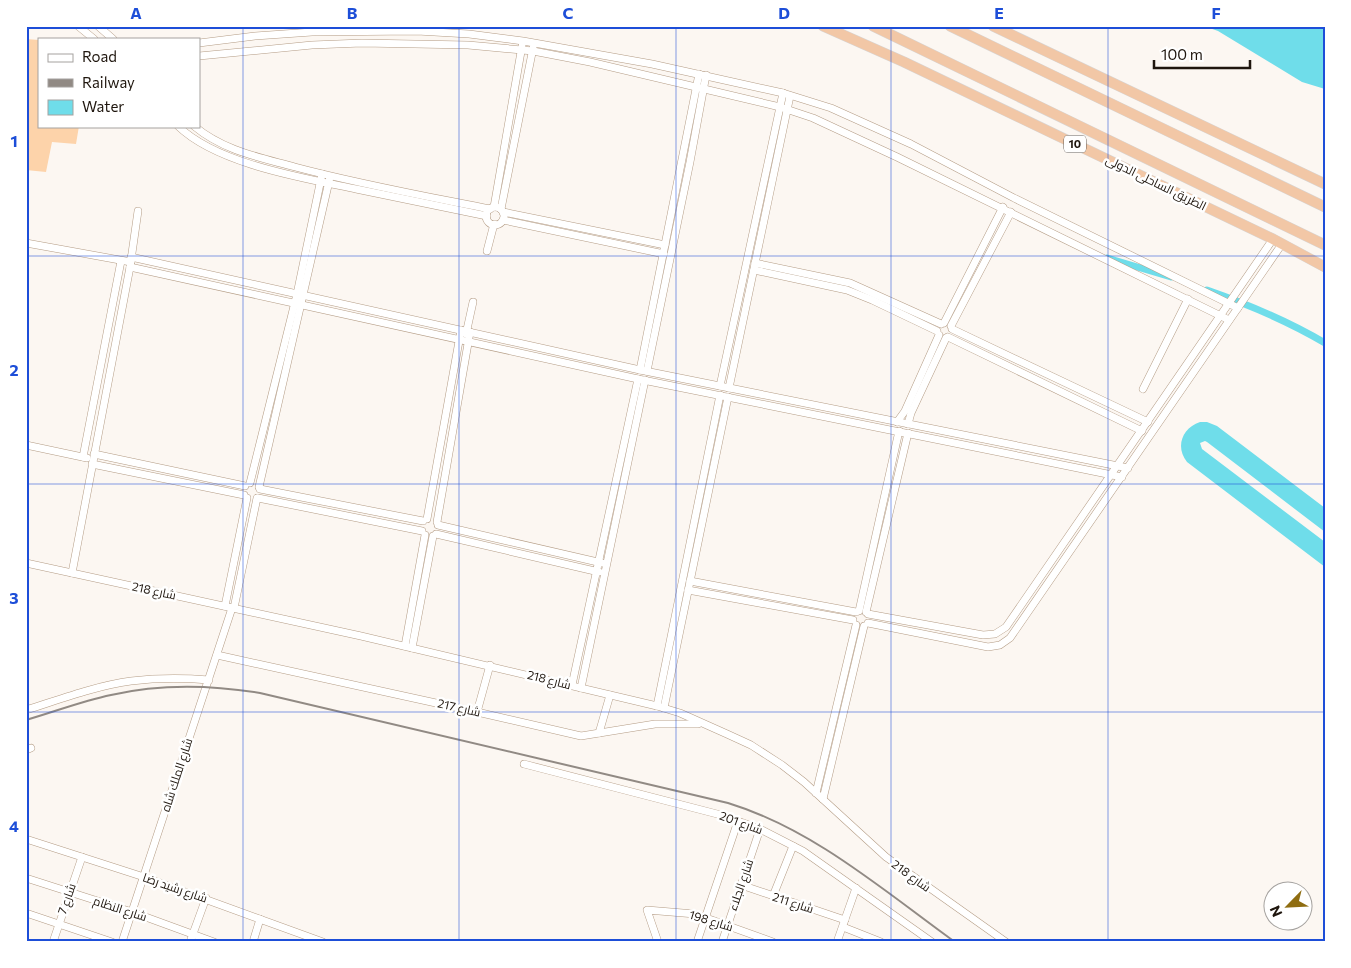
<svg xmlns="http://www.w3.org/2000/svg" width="1351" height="968" font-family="Commissioner,Cairo,sans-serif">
<rect width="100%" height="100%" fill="#fcf7f2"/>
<path fill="#fdd3aa" d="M26 39 39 40V126H79L76 144 52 142 46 172 26 170Z"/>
<g fill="#6fddea">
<path d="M1204 26H1325V89L1302 82 1218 31Z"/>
<path d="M1200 422H1207L1217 426 1325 508V532L1207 442 1205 441 1200 443 1202 449 1325 542V567L1187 462C1175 447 1182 428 1200 422Z"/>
</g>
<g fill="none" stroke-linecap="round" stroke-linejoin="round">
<g stroke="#6fddea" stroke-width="7">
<path d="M1107 258 1171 277"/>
<path d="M1207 290C1247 304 1288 321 1325 343"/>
</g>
<defs>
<g id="minor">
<path d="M78 26 94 39"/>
<path d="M98 26 113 39"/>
<path d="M199 43 255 36 312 32 417 31 469 34 523 41 652 64 783 93 831 108 911 144 1014 198 1238 308"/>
<path d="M199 56 312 45 362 43 468 45 533 51 590 62 780 107 813 118 897 157 1229 320"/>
<path d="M178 126C217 164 303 178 356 189 400 198 443 207 487 216"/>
<path d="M194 126C224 151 259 157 295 167 359 184 425 196 490 209"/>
<path d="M494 207 522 46"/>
<circle cx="495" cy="216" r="9"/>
<path d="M501 209 533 48"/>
<path d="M503 212 665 245"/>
<path d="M503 220 664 254"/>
<path d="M26 243 131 262"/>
<path d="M487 251 494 224"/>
<path d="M131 257 640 370 1128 468"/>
<path d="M755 263 850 283 941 324"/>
<path d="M130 267 638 379 1122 477"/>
<path d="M754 270 847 290 872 300 937 331"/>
<path d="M944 323 1003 207"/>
<path d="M951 326 1011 212"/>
<path d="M952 329 1148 422"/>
<path d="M466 334 473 302"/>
<path d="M948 337 1142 431"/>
<path d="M640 370 699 74"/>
<path d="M647 371 690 162 706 75"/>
<path d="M720 386 783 93"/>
<path d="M729 388 790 96"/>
<path d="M1143 389 1188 299"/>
<path d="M897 422 905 411 939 335"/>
<path d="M908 424 911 413 946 338"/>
<path d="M26 445 87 458"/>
<path d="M94 454 245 486"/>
<path d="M83 457 121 261"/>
<path d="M92 464 244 495"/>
<path d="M250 483 297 294 322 174"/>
<path d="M259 487 330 177"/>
<path d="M260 489 423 521"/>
<path d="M258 498 422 531"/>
<path d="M427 519 461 330"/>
<path d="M437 522 470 332"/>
<path d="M438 525 602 563"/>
<path d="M436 534 599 572"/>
<path d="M26 563 361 636 657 706 680 713 727 734 751 745 782 765 804 782 886 857 1006 942"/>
<path d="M72 573 130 267 138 211"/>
<path d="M690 581 856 612"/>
<path d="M688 590 853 620"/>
<path d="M225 606 247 498"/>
<path d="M234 608 257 498"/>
<path d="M859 611 899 431"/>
<path d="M866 612 908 433"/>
<path d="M868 614 983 635 995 634 1006 627 1273 239"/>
<path d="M868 623 988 647 1000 645 1010 638 1282 244"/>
<path d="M405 646 425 535"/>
<path d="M412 648 433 536"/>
<path d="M217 655 477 712 581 736 655 724H698"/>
<path d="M572 685 638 379"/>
<path d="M581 688 645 380"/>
<path d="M657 706 720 395"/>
<path d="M664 708 728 397"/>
<path d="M26 710C61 699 95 686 131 681 157 678 183 678 209 680"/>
<path d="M477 712 490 665"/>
<path d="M599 733 610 695"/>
<path d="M26 750 31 748"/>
<path d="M524 764 721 815 760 829 803 851 932 942"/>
<path d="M816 793 856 625"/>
<path d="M823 799 864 626"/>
<path d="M26 839 144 877 323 942"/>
<path d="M26 878 132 912 214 942"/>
<path d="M741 885 845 920"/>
<path d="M773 896 793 846"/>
<path d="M26 913 112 942"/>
<path d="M843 927 881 942"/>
<path d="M53 942 82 857"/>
<path d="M122 942 232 608"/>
<path d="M190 942 206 898"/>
<path d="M253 942 260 919"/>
<path d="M658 942 647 910 695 914 773 942"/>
<path d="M697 942 738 821"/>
<path d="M722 942 760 829"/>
<path d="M837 942 856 888"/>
</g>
<g id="highway">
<path d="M823 26 904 62 1273 239 1325 267"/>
<path d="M873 26 1325 245"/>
<path d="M950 26 1325 207"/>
<path d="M993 26 1325 184"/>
</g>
</defs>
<use href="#minor" stroke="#b49c85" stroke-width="8"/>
<use href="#highway" stroke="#d7d5d4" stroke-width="11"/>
<use href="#minor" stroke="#fff" stroke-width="7"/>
<use href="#highway" stroke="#f2c7a6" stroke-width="10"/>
<path stroke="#918a84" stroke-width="2" d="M26 720C54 712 82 701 111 695 159 684 211 685 260 693L728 803C813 829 883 890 955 942"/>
</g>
<path fill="none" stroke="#1d4ed8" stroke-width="1" stroke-opacity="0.55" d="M243 26V942M459 26V942M676 26V942M891 26V942M1108 26V942M26 256H1325M26 484H1325M26 712H1325"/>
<g text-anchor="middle" stroke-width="5" stroke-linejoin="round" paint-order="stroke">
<rect fill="#fff" stroke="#625c56" stroke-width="1" x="1064" y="135.5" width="22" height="17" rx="4"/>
<g font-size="11" font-weight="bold" fill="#1f160e">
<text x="1075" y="148">10</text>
</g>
<g font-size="12" fill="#1f160e" stroke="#fff">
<text transform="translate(1156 183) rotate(26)" y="4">الطريق الساحلى الدولى</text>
<text transform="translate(154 591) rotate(12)" y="4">شارع 218</text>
<text transform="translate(549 680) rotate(14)" y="4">شارع 218</text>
<text transform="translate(459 708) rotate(13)" y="4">شارع 217</text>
<text transform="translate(177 775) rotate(-72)" y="4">شارع الملك شاه</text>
<text transform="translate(741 823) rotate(20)" y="4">شارع 201</text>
<text transform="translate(911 876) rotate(36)" y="4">شارع 218</text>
<text transform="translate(741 885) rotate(-71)" y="4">شارع الجلاء</text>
<text transform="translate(175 888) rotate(19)" y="4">شارع رشيد رضا</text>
<text transform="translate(67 899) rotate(-71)" y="4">شارع 7</text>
<text transform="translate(793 903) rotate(18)" y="4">شارع 211</text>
<text transform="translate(120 909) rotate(18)" y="4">شارع النظام</text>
<text transform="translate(711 921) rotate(17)" y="4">شارع 198</text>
</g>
</g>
<rect width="1351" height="968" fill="none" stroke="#ffffff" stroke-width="55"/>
<rect x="38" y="38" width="162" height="90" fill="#ffffff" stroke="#a5a29f"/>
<rect x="48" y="54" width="25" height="8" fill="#ffffff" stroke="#a5a29f"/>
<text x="82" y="62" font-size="15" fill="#1f160e">Road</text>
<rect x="48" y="79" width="25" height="8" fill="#918a84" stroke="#a5a29f"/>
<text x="82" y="88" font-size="15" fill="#1f160e">Railway</text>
<rect x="48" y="100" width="25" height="15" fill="#6fddea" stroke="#a5a29f"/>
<text x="82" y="112" font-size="15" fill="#1f160e">Water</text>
<g transform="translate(1288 906) rotate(246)"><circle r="24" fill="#ffffff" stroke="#a5a29f"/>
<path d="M0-4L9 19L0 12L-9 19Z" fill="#8f6d11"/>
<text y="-8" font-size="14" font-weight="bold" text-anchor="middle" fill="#1f160e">N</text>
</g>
<path d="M1154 60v8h96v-8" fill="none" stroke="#1f160e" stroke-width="2.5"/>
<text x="1161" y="60" font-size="15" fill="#1f160e" stroke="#ffffff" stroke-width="4" paint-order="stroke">100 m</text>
<rect x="28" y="28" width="1296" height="912" fill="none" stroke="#1d4ed8" stroke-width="2"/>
<g font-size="16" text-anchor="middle" font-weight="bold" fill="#1d4ed8">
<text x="136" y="19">A</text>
<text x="352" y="19">B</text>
<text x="568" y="19">C</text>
<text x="784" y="19">D</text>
<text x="999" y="19">E</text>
<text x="1216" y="19">F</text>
<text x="14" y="147">1</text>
<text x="14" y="376">2</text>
<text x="14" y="604">3</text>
<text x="14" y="832">4</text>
</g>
</svg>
